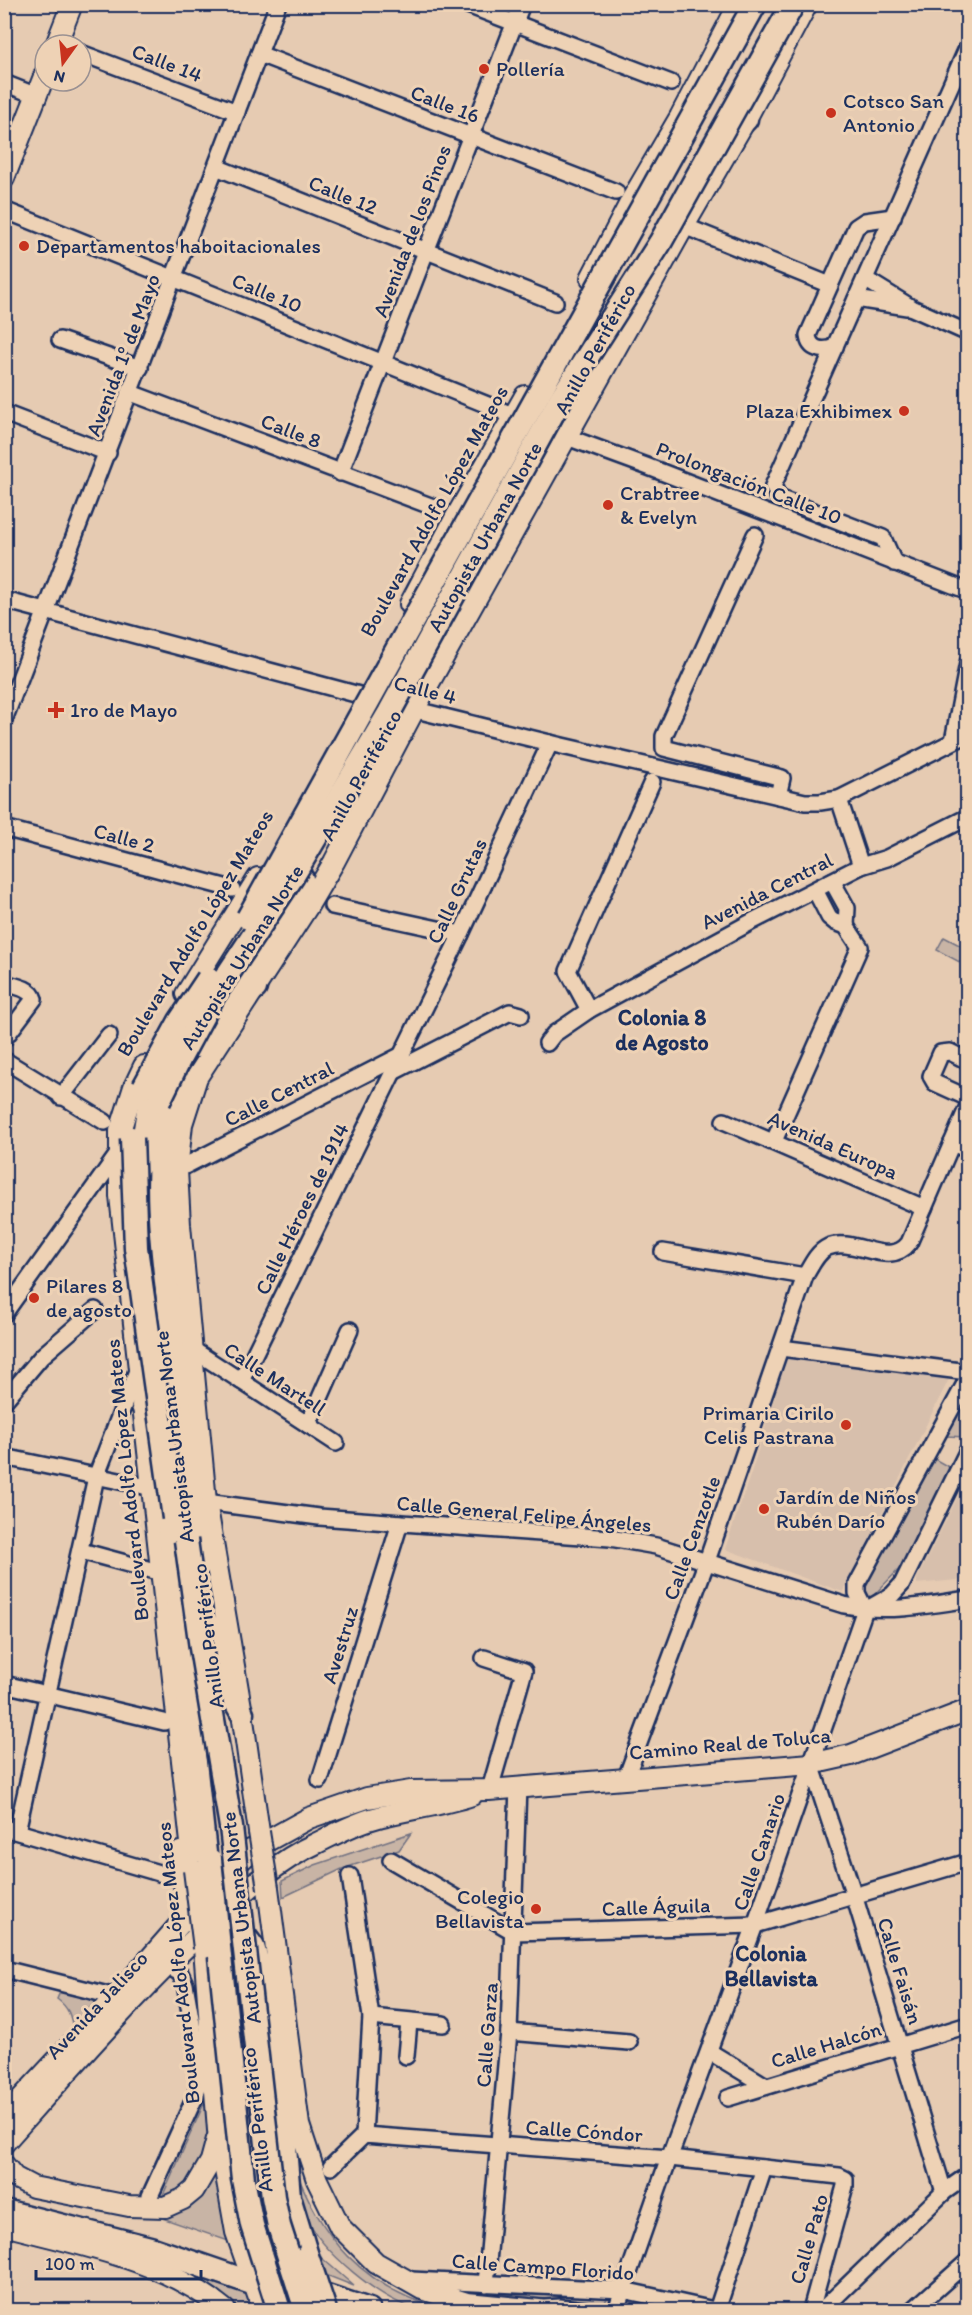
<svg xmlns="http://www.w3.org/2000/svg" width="972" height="2315" font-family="Itim,sans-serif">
<rect width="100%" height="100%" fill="#e6cbb2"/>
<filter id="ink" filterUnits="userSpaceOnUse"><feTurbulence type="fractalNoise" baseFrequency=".0167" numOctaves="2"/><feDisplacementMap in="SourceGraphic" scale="12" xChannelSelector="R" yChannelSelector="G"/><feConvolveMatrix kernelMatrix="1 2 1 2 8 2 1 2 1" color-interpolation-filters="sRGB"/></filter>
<g filter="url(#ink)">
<g fill="#d7bfac">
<path d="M788 1354 950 1377 843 1592 725 1549 751 1473Z"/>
<path d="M967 1478V1579L917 1584V1579Z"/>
</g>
<g fill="#c8b4a5" stroke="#727282" stroke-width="1.5">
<path d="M944 937 967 949V966L937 950Z"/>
<path d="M967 1387V1437L946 1436 945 1432Z"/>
<path d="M931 1457 954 1470 907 1561 870 1599 867 1598 864 1587Z"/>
<path d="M411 1833 399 1850 342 1869 283 1897 282 1881 315 1865Z"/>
<path d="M60 1992 100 2002 73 2030C71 2016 69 2008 57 1999Z"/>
<path d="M211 2088 216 2132 196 2179 159 2204Z"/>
<path d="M292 2160C319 2237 364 2290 446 2310 437 2310 427 2312 419 2310 379 2300 321 2251 304 2214 297 2198 296 2177 292 2160Z"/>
<path d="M222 2164 234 2243 162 2218C187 2208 209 2188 222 2164Z"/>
<path d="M316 2253 354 2286 326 2275Z"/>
<path d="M178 2267 251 2291 259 2310H236L222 2298Z"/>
<path d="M501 2294 608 2296 604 2305Z"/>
</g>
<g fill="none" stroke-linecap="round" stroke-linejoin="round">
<defs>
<g id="minor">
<path d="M465 4 671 83"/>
<path d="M81 53 237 112"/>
<path d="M259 54 616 192"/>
<path d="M4 83 37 96"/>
<path d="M216 167 555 302"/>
<path d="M4 210 567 437 646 466 968 591"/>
<path d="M684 226 830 285"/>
<path d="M865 279 912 308 968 333"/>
<path d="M856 299 907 307"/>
<path d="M60 340 140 368"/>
<path d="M835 347C823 352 809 350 808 335L856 227 865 221 893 217"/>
<path d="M131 393 436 508"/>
<path d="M4 413 108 453"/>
<path d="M340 473 522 4"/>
<path d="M755 535 664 736V748L782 778 778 796"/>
<path d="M894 563 883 538 779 498 773 486 968 46"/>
<path d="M4 600 378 700"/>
<path d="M404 707 562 746 805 802H820L839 799 968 734"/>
<path d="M4 720 278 4"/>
<path d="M953 741 968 663"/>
<path d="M839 799 861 866"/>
<path d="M4 828 232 889"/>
<path d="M832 881 847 908 846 926"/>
<path d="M332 906 461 934"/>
<path d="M4 983C15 986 31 988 34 999L4 1039"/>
<path d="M589 1010 568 971 652 782"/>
<path d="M547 1043 554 1034 589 1010 753 921 861 866 887 858 968 817"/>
<path d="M4 1060 105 1122"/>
<path d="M968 1061 950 1052 941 1053 931 1076 935 1083 968 1098"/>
<path d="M393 1072 510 1012 521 1015"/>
<path d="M61 1097 109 1035"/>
<path d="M724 1121 924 1208"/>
<path d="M774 1141 860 947 846 926 835 922 829 917 815 890"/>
<path d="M952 1143 968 1150"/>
<path d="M177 1170 400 1056"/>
<path d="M663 1252 805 1276"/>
<path d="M4 1314 120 1151"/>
<path d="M781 1348 968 1372"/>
<path d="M192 1349 336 1443"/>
<path d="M241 1381 461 934 550 743"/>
<path d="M4 1401 42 1356 95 1310"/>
<path d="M308 1425 350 1330"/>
<path d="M4 1457 153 1488"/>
<path d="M206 1502 319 1517 610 1538 656 1546 844 1605C885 1613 926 1606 968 1599"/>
<path d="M81 1551 162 1573"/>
<path d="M871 1607 892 1595 902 1584 968 1450"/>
<path d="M484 1658 524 1671 490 1789"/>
<path d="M4 1684 164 1722"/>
<path d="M811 1764 854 1895 944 2192"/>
<path d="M626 1778 708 1558 805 1276C811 1266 817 1252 828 1247 854 1236 889 1269 909 1243L968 1106"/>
<path d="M320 1780 400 1523"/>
<path d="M4 1828 183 1880"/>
<path d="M17 1831 96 1477 138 1368"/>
<path d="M391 1860 514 1932 755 1925 968 1862"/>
<path d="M350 1876 371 2017 364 2135"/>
<path d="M4 1969 116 1997 122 2002"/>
<path d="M371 2017 443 2024"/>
<path d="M509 2032 629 2042"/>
<path d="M710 2052 766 2086"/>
<path d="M406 2056 409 2022"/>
<path d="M728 2098 968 2025"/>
<path d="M331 2167 364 2135 670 2158 839 2176 845 2179V2186L811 2310"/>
<path d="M150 2196 196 2095 201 2074 185 1984 180 1973 166 1965"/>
<path d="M411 2280 623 2290 714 2310"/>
<path d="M486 2284 509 2032 518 1787"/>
<path d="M530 2309 560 2307 585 2310"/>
<path d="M616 2310 663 2175 755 1925 865 1609 857 1593V1584L968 1378"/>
<path d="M717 2310 764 2168"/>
<path d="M822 2310 944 2192 968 2175"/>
<path d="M913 2310 968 2261"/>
</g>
<g id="major">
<path d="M56 45 72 4"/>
<path d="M4 178 45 74"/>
<path d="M591 278 632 199 680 117 739 4"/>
<path d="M410 604 456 517 525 396"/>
<path d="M186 994 258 878"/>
<path d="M144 1066 134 1087 120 1131V1196L194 1870"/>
<path d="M259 1832 242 1713 206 1502 180 1225 177 1170 182 1124 197 1077 308 906 334 862 414 710 684 226 746 119 807 4"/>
<path d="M180 1852 188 1915 193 1923"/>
<path d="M268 1888 299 2125 317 2180 340 2227 376 2263 422 2289 467 2303 539 2310"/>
<path d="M204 1948 218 2130 236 2232 263 2310"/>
<path d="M4 2117 116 1997 188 1915 251 1850 309 1818 367 1798 411 1791 489 1790 811 1764 851 1755 968 1710"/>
<path d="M4 2143C70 2069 134 1995 206 1928 241 1895 273 1863 317 1843 335 1834 355 1823 375 1818 408 1809 440 1806 472 1795"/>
<path d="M4 2165 14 2177 33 2187 129 2206 165 2207 183 2199 194 2190 211 2161 217 2139"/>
<path d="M4 2225C80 2245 164 2259 225 2310"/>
</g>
<g id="highway">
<path d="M715 149 746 119"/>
<path d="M226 1010 255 988"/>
<path d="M196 1046 302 879"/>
<path d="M177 1080C147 1157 162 1240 170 1319 178 1401 189 1483 200 1564"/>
<path d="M139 1166 150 1098 160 1076"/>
<path d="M143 1406 150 1366"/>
<path d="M166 1498 205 1853"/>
<path d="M208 1625 227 1687 242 1713"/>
<path d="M241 1931 253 1947 263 1980 284 2135 289 2197 307 2256"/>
<path d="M4 2211 150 2248 249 2282"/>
<path d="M127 2252 161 2269"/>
<path d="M306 2289 369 2310"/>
</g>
</defs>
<use href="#minor" stroke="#1b2f5e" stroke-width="20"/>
<use href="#major" stroke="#1b2f5e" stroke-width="24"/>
<use href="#highway" stroke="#1b2f5e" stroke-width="27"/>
<use href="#minor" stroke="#eed2b5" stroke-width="15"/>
<use href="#major" stroke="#eed2b5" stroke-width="20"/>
<use href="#highway" stroke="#eed2b5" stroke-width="22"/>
<defs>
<g id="major-bridge">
<path d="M259 1832 268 1888"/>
<path d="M194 1870 204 1948"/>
</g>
<g id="highway-bridge">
<path d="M248 918 755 4"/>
<path d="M144 1087 180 1021 208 979"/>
<path d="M159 1101 181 1056 214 995 293 876 389 713 561 398 660 243 793 4"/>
<path d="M132 1138 136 1248 174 1518"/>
<path d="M186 1540 201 1648 231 1827 273 2197 279 2226 306 2310"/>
<path d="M210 1860 243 2179 252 2225 279 2310"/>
<path d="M307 2256 325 2310"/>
</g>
</defs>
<use href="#major-bridge" stroke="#1b2f5e" stroke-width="24" stroke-linecap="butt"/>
<use href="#highway-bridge" stroke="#1b2f5e" stroke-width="27" stroke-linecap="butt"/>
<use href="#major-bridge" stroke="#eed2b5" stroke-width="20"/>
<use href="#highway-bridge" stroke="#eed2b5" stroke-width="22"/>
</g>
</g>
<g fill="#c8321e" stroke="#eed2b5" stroke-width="2">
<circle cx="484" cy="69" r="6"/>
<circle cx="831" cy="113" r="6"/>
<circle cx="24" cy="246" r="6"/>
<circle cx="904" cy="411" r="6"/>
<circle cx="608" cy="505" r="6"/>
<path d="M53 701h6v6h6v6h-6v6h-6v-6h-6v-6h6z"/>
<circle cx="34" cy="1298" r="6"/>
<circle cx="846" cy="1425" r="6"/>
<circle cx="764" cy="1509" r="6"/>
<circle cx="536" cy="1909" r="6"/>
</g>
<g text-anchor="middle" stroke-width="6" stroke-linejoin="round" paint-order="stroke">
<g font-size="21" fill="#1b2f5e" stroke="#eed2b5">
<text transform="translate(167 63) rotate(21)" y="7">Calle 14</text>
<text transform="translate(445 104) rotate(21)" y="7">Calle 16</text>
<text transform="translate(343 195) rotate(22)" y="7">Calle 12</text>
<text transform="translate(412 231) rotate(-69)" y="7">Avenida de los Pinos</text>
<text transform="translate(267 293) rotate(22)" y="7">Calle 10</text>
<text transform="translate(595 349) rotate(-61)" y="7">Anillo Periférico</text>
<text transform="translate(123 355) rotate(-69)" y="7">Avenida 1º de Mayo</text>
<text transform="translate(291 431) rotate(21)" y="7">Calle 8</text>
<text transform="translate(749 483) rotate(21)" y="7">Prolongación Calle 10</text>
<text transform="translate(434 511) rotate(-61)" y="7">Boulevard Adolfo López Mateos</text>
<text transform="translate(485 537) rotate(-61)" y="7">Autopista Urbana Norte</text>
<text transform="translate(425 690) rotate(14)" y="7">Calle 4</text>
<text transform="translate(361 775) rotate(-61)" y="7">Anillo Periférico</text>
<text transform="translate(124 838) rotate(15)" y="7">Calle 2</text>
<text transform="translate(457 891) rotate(-65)" y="7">Calle Grutas</text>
<text transform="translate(767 891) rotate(-27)" y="7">Avenida Central</text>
<text transform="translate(195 933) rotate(-59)" y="7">Boulevard Adolfo López Mateos</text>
<text transform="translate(242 957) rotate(-58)" y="7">Autopista Urbana Norte</text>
<text transform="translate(279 1094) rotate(-27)" y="7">Calle Central</text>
<text transform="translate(833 1145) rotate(24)" y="7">Avenida Europa</text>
<text transform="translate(302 1209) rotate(-64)" y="7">Calle Héroes de 1914</text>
<text transform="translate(275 1379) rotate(33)" y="7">Calle Martell</text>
<text transform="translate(174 1437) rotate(-97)" y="7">Autopista Urbana Norte</text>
<text transform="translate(127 1480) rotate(-96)" y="7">Boulevard Adolfo López Mateos</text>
<text transform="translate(524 1514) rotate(5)" y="7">Calle General Felipe Ángeles</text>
<text transform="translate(692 1538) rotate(-70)" y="7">Calle Cenzotle</text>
<text transform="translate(208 1636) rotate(-97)" y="7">Anillo Periférico</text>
<text transform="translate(340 1645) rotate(-73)" y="7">Avestruz</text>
<text transform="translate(730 1744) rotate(-5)" y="7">Camino Real de Toluca</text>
<text transform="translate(759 1852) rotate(-71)" y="7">Calle Canario</text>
<text transform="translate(656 1907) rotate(-2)" y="7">Calle Águila</text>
<text transform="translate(241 1918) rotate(-97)" y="7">Autopista Urbana Norte</text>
<text transform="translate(178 1963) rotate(-96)" y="7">Boulevard Adolfo López Mateos</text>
<text transform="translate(900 1971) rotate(73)" y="7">Calle Faisán</text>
<text transform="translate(97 2005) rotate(-47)" y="7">Avenida Jalisco</text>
<text transform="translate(487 2035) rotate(-86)" y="7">Calle Garza</text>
<text transform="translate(826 2045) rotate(-17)" y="7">Calle Halcón</text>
<text transform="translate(257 2120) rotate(-97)" y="7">Anillo Periférico</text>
<text transform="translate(584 2131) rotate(4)" y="7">Calle Cóndor</text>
<text transform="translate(809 2239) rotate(-74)" y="7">Calle Pato</text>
<text transform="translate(543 2267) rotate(4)" y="7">Calle Campo Florido</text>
</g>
<g font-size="21" fill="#1b2f5e" stroke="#eed2b5" text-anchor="start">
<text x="496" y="76">Pollería</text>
<text x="843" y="108">Cotsco San<tspan x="843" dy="24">Antonio</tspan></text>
<text x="36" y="253">Departamentos haboitacionales</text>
<text x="892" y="418" text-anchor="end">Plaza Exhibimex</text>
<text x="620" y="500">Crabtree<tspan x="620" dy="24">&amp; Evelyn</tspan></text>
<text x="70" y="717">1ro de Mayo</text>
<text x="46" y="1293">Pilares 8<tspan x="46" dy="24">de agosto</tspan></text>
<text x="834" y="1420" text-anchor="end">Primaria Cirilo<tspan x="834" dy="24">Celis Pastrana</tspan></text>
<text x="776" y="1504">Jardín de Niños<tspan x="776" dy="24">Rubén Darío</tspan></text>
<text x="524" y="1904" text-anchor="end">Colegio<tspan x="524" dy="24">Bellavista</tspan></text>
</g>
<g font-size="22" font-weight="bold" fill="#1b2f5e" stroke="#eed2b5">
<text x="662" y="1025">Colonia 8<tspan x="662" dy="25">de Agosto</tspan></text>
<text x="771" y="1961">Colonia<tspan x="771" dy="25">Bellavista</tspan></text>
</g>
</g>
<rect width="972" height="2315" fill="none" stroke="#eed2b5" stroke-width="24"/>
<rect x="12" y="12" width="948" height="2291" fill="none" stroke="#1b2f5e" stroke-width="2" filter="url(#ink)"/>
<g transform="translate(63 63) rotate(195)"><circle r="28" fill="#eed2b5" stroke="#9a9192" stroke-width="1.5"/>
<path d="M0-4.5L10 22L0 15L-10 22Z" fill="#c8321e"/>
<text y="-9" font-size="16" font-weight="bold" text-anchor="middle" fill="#1b2f5e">N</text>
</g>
<path d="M36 2270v9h165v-9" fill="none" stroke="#1b2f5e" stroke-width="3"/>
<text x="45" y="2270" font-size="18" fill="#1b2f5e" stroke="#eed2b5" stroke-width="4.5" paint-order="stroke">100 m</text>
</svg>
